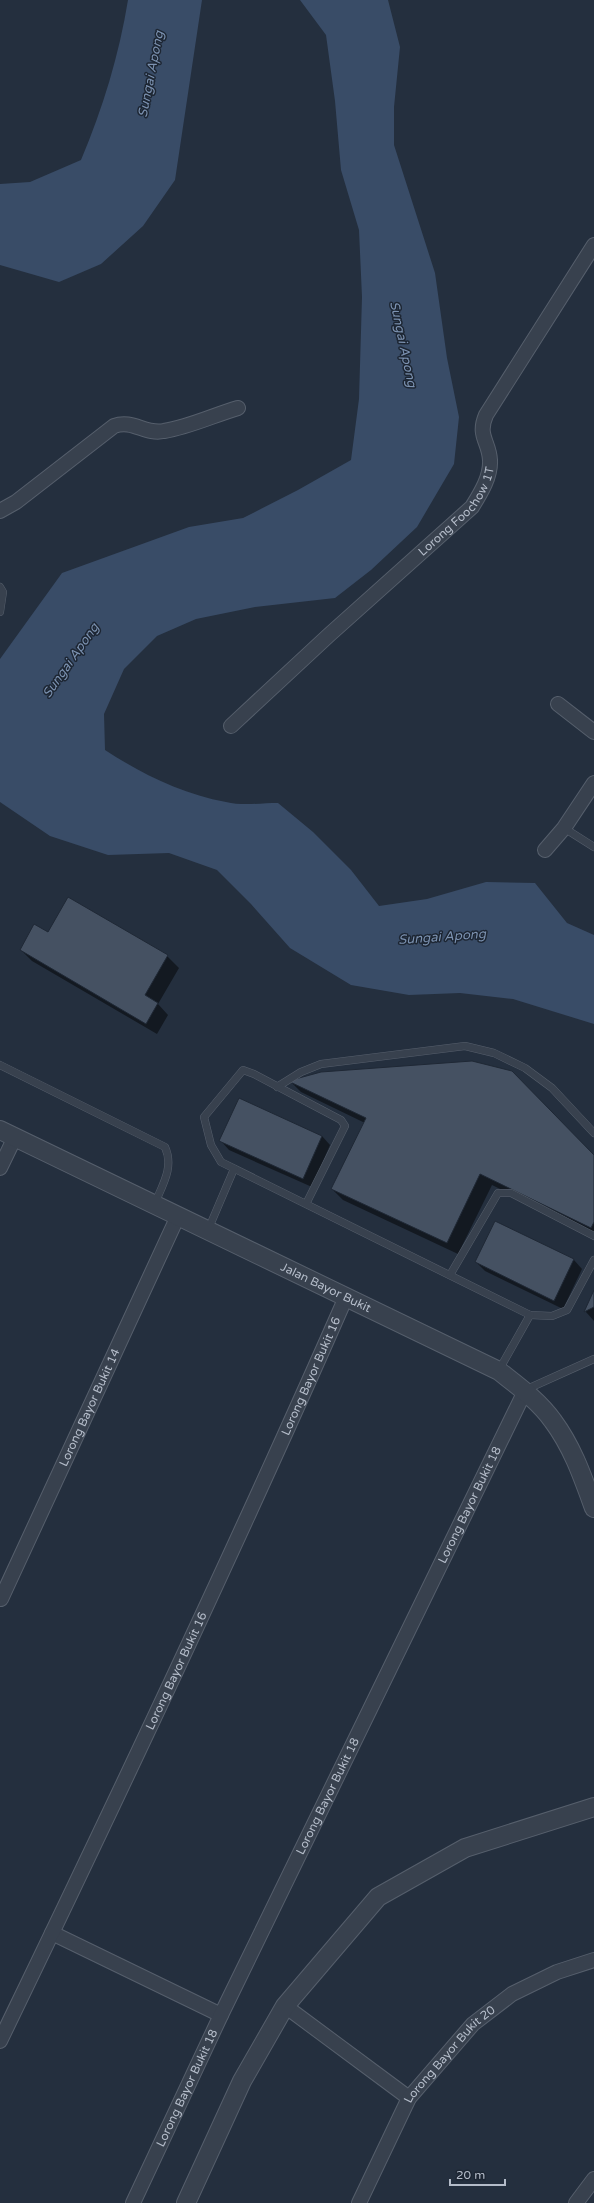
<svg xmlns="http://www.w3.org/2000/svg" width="594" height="2203" font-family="'Varela Round',sans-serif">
<rect width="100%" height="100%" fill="#242f3e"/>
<g fill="#394c67">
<path d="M128 0H202L175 180 143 226 101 264 59 282 0 265V184L30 182 81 160C103 108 119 55 128 0Z"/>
<path d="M300 0H388L400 47 394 107V145L435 273 447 358 459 417 454 464 417 527 371 570 335 598 255 607 196 619 157 636 124 669 104 714 105 750C142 774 182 794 226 802 242 806 262 803 278 803L313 832 351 870 379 906 427 899 486 882 535 883 567 923 594 935V1024L513 999 460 993 409 995 351 985 290 948 251 904 217 870 169 853 108 855 50 836 0 802V659L62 573 189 527 243 518 298 490 351 460 359 399 362 297 359 230 341 170 335 101 326 35Z"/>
</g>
<g fill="#0007">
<path d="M68 898 167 956 179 968 158 1004 168 1015 157 1034 32 961 21 950 48 934Z"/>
<path d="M290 1081 594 1156V1235L492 1185 458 1254 343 1200 332 1189 365 1123 301 1092Z"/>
<path d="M322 1136 330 1145 312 1187 229 1150 221 1141Z"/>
<path d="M495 1222 574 1260 582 1269 563 1309 485 1271 476 1262Z"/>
<path d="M594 1292V1321L586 1312Z"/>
</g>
<g fill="#455162" stroke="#1f2835">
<path d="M68 897 168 955 145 995 158 1003 146 1024 20 950 34 924 48 932Z"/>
<path d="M472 1061 512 1071 594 1155V1222L591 1228 480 1174 447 1243 331 1189 366 1118 288 1081 321 1072Z"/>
<path d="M239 1098 322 1136 303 1179 219 1141Z"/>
<path d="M495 1221 574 1259 554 1301 475 1262Z"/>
<path d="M594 1290V1307L584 1312Z"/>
</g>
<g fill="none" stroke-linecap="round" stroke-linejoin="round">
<defs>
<g id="service">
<path d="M0 587 3 592 0 612"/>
<path d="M564 828 594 847"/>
<path d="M0 1065 165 1147C174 1167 163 1184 155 1203"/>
<path d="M277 1087 301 1072 321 1064 465 1046 494 1053 525 1068 552 1088 594 1133"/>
<path d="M306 1204 345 1126 341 1120 254 1074 243 1070 204 1117 211 1145 221 1162 530 1315 552 1316 567 1310 594 1260"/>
<path d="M208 1230 234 1169"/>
<path d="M450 1275 498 1193H511L594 1236"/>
<path d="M499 1370 530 1315"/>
<path d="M525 1390 594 1359"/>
</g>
<g id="minor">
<path d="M0 511 16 502 114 426C133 419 145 435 164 431 189 427 214 415 238 408"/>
<path d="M558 704 594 732"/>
<path id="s1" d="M231 726 329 635 472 507C480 494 491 477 490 460 489 441 477 436 486 415L594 245"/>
<path d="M545 850 564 828 594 783"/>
<path d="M0 1168 15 1137"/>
<path id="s2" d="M1 1599 178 1216"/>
<path d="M52 1933 221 2015"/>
<path d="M285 2006 409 2098"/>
<path id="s3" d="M0 2041C119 1795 236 1548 346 1297"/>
<path id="s4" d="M133 2203 221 2015 525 1391"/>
<path id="s5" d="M359 2203 409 2098 473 2024 512 1994 557 1972 594 1960"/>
<path d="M576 2203 594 2179"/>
</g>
<g id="tertiary">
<path id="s6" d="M0 1130 499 1371C518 1386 539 1401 553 1421 573 1448 583 1478 594 1508"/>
<path d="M186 2203 242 2081 285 2006 378 1897 465 1848 594 1807"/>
</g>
</defs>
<use href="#service" stroke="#565f6c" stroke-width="8"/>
<use href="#minor" stroke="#565f6c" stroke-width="16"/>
<use href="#tertiary" stroke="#565f6c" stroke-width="20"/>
<use href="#service" stroke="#38414e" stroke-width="7"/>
<use href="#minor" stroke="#38414e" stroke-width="14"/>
<use href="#tertiary" stroke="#38414e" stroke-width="18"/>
</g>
<g text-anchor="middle" stroke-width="3" stroke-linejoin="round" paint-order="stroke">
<g font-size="12" fill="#b4bcc9" stroke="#1d2633">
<text dy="4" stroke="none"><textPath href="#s1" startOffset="313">Lorong Foochow 1T</textPath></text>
<text dy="4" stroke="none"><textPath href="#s6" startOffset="362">Jalan Bayor Bukit</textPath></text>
<text dy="4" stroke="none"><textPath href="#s3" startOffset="734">Lorong Bayor Bukit 16</textPath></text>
<text dy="4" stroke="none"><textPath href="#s2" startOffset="211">Lorong Bayor Bukit 14</textPath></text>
<text dy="4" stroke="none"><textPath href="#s4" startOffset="775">Lorong Bayor Bukit 18</textPath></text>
<text dy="4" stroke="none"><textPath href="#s3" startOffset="410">Lorong Bayor Bukit 16</textPath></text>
<text dy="4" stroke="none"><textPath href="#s4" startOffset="451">Lorong Bayor Bukit 18</textPath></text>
<text dy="4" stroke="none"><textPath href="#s5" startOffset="176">Lorong Bayor Bukit 20</textPath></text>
<text dy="4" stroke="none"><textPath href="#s4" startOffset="127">Lorong Bayor Bukit 18</textPath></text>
</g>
<g font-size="13" font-style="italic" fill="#7c92b1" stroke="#1d2633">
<text transform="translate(150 74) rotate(-79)" y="5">Sungai Apong</text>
<text transform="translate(404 344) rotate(78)" y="5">Sungai Apong</text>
<text transform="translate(70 660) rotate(-55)" y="5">Sungai Apong</text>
<text transform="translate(442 936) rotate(-4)" y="5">Sungai Apong</text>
</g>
</g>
<path d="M450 2179v6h55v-6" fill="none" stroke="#b4bcc9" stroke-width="2"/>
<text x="456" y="2179" font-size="12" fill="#b4bcc9" stroke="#1d2633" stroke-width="3" paint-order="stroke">20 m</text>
</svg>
